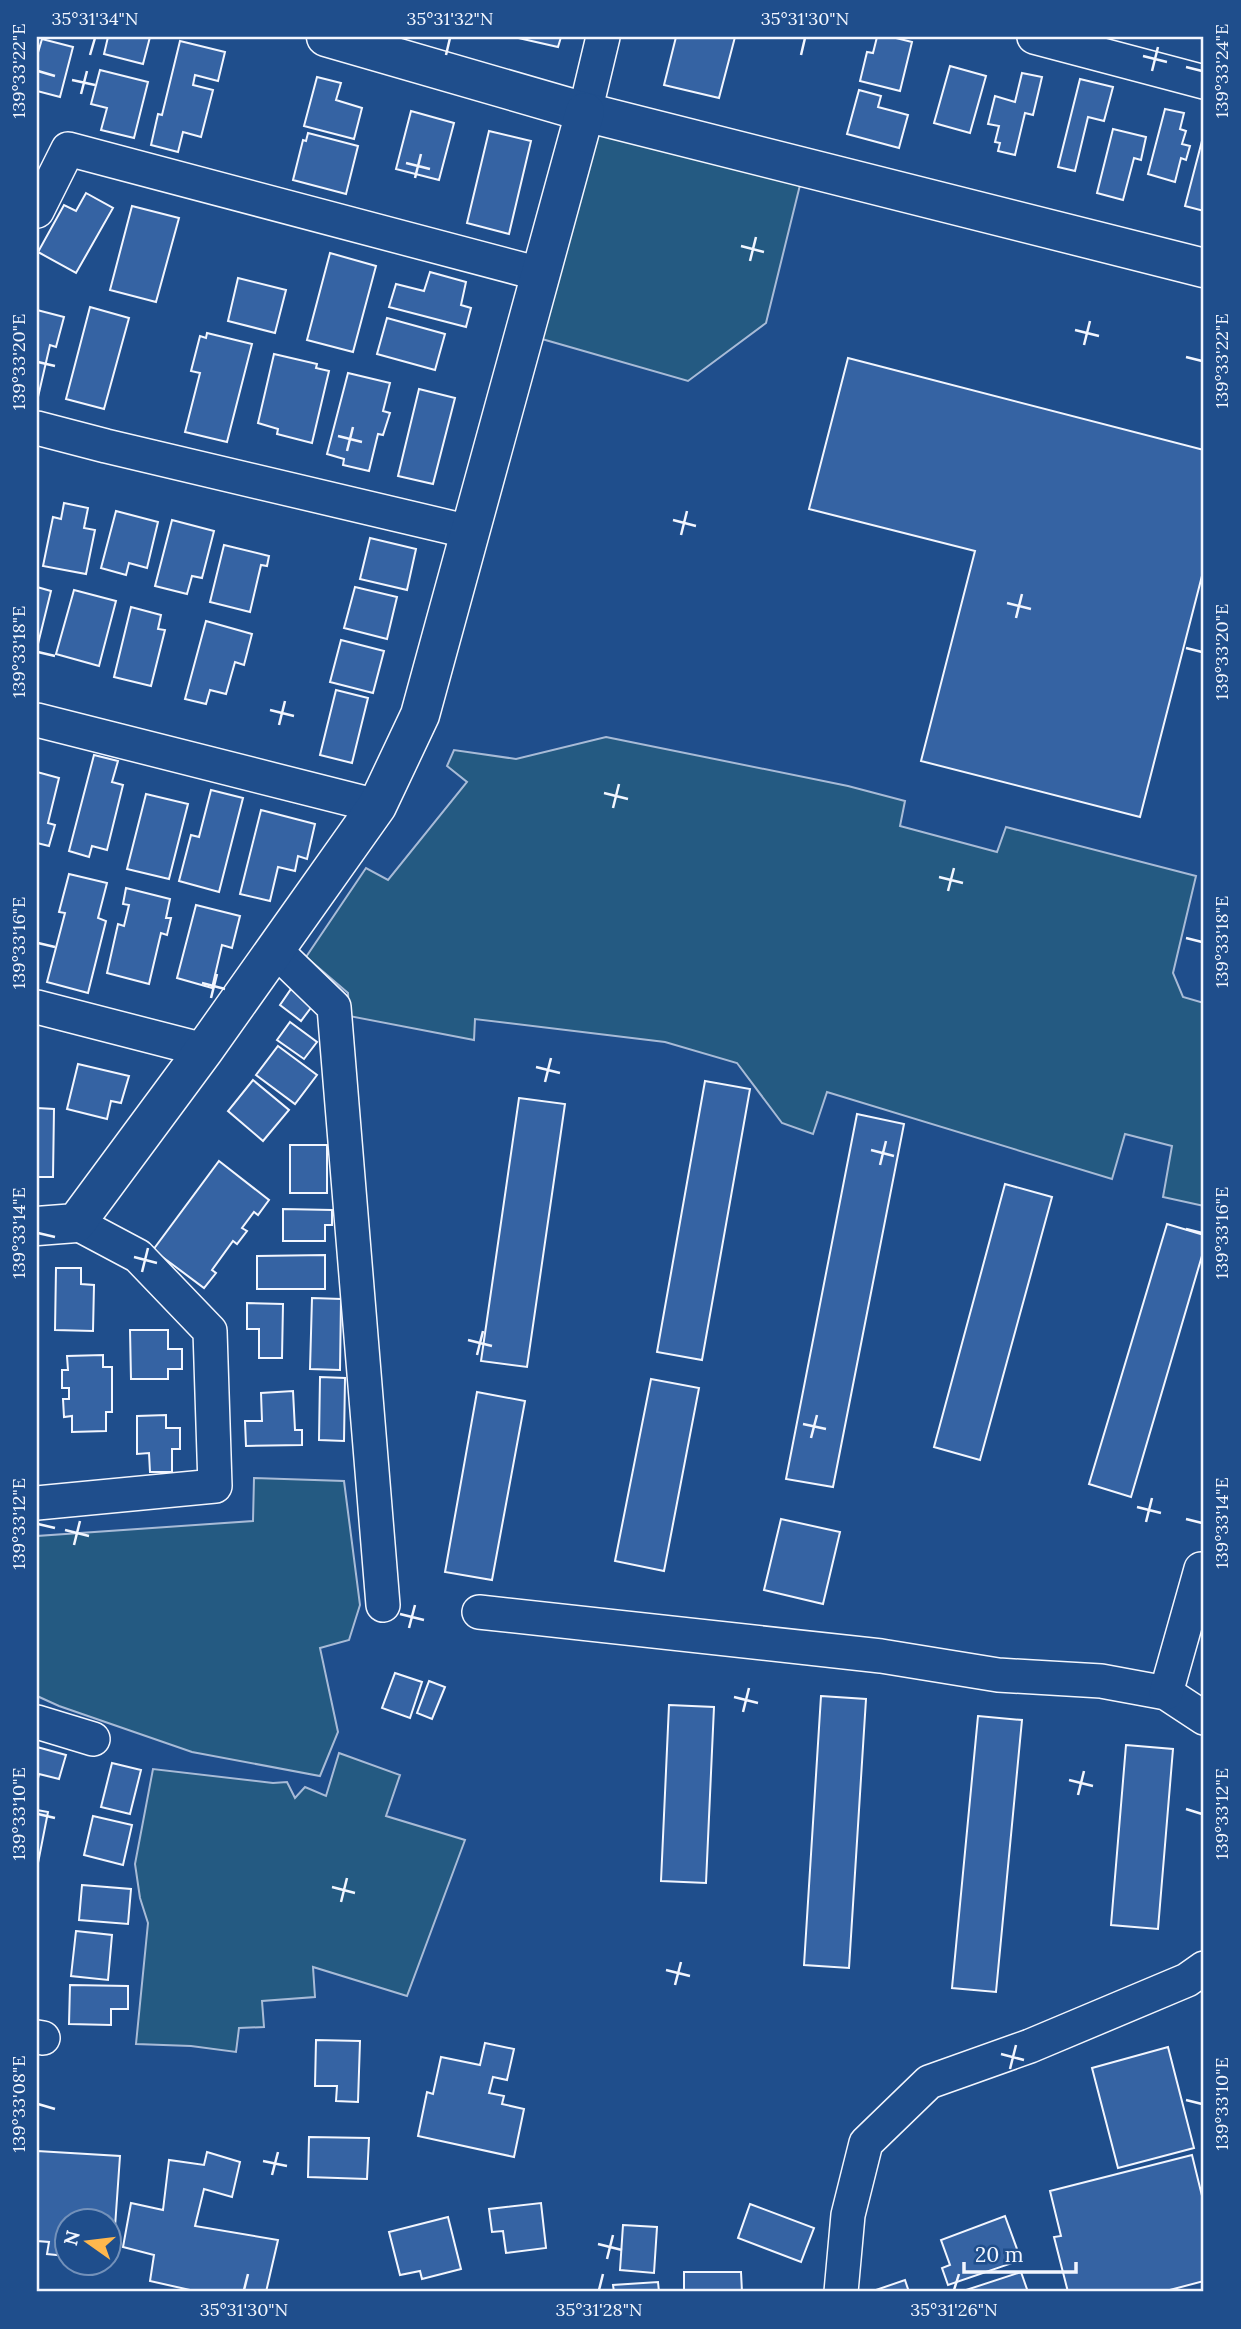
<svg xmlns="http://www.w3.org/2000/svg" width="1241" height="2329" font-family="Lora,serif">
<rect width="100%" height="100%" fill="#1f4e8c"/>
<g fill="#245a82" stroke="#a8bbd7" stroke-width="2">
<path d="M594 124 801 181 766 323 688 381 535 337Z"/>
<path d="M606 737 848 786 905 801 900 826 997 852 1006 827 1196 876 1173 973 1183 997 1204 1003V1206L1163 1197 1172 1146 1125 1134 1112 1179 827 1092 813 1134 782 1123 737 1063 665 1042 475 1019 474 1040 349 1016 348 993 306 957 366 868 388 880 467 782 447 766 454 750 516 759Z"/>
<path d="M254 1478 344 1481 360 1605 349 1640 320 1648 338 1732 320 1776 192 1752 59 1706 37 1696V1536L253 1521Z"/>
<path d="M339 1753 400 1775 386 1816 465 1840 407 1996 313 1967 315 1997 262 2001 264 2027 239 2028 236 2052 191 2046 136 2044 148 1923 140 1898 135 1864 153 1769 273 1783 287 1782 295 1798 305 1787 326 1796Z"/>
</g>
<g fill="#3563a3" stroke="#f2f6ff" stroke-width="2">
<path d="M108 37H150L143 64 104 54Z"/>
<path d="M514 37H561L558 47Z"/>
<path d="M676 37H735L719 98 664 85Z"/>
<path d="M877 37H892L912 42 900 91 860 81 867 52 873 53Z"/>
<path d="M42 39 73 47 60 97 37 91V56Z"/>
<path d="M180 41 225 52 218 81 195 75 193 85 213 90 201 137 183 132 178 152 151 145 158 114 162 115Z"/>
<path d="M950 66 986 76 970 133 934 123Z"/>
<path d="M100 70 148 82 134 138 101 130 107 108 91 104Z"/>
<path d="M1022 73 1042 77 1033 115 1025 113 1015 155 998 151 1000 143 995 142 999 126 988 124 995 96 1015 102Z"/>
<path d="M317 77 341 83 336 100 362 108 354 139 304 126Z"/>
<path d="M1080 79 1113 87 1104 121 1088 117 1075 171 1058 167Z"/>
<path d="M859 90 881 96 878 107 908 115 899 148 847 134Z"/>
<path d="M1165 109 1184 113 1180 129 1186 131 1182 144 1190 146 1186 160 1181 158 1175 182 1148 174Z"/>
<path d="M411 111 454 123 439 180 396 169Z"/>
<path d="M1113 129 1146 137 1141 160 1134 158 1123 200 1097 193Z"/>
<path d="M489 131 531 141 509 234 467 223Z"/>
<path d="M308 133 358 146 346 194 293 180 303 140 306 141Z"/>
<path d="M1203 137 1204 138V211L1185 206Z"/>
<path d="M86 193 113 208 76 273 38 252 64 205 76 211Z"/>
<path d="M132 206 179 218 156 302 110 290Z"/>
<path d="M330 253 376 266 353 352 307 340Z"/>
<path d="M430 272 466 282 461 305 471 308 466 327 389 307 396 284 424 291Z"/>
<path d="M238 278 286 290 275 333 228 321Z"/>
<path d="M90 307 129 318 104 409 66 399Z"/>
<path d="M37 310 64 317 56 347 50 345 38 397Z"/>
<path d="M387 318 445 334 435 370 377 354Z"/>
<path d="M207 333 252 344 227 442 185 432 200 373 191 371 200 336 206 338Z"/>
<path d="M274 354 317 364 316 368 329 371 312 443 277 434 278 429 258 423Z"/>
<path d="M848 358 1204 450V568L1140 817 921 761 975 551 809 509Z"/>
<path d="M348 373 390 383 383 411 390 413 383 435 378 434 369 471 343 465 344 459 327 454Z"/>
<path d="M419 389 455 398 433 484 398 476Z"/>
<path d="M64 503 88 508 84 528 95 530 86 574 43 566 53 517 61 519Z"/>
<path d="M116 511 158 522 147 568 129 563 126 575 101 568Z"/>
<path d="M172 520 214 531 202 578 192 576 187 594 155 586Z"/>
<path d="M370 538 416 549 407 590 360 579Z"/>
<path d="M224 545 269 556 267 566 261 565 250 612 210 602Z"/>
<path d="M37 587 51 591 37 648Z"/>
<path d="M355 587 397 597 387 639 344 628Z"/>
<path d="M74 590 116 601 99 666 56 654Z"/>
<path d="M131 607 161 615 158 629 165 630 151 686 114 677Z"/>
<path d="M206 621 252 634 244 665 235 662 226 694 210 690 206 704 185 699Z"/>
<path d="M341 640 384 651 373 693 330 682Z"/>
<path d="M336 690 368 698 352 763 320 755Z"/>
<path d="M94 755 118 761 112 782 123 785 107 850 92 846 89 857 69 851Z"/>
<path d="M37 772 59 778 48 823 55 825 49 846 37 843Z"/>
<path d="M211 790 243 798 219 892 179 881 191 835 199 837Z"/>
<path d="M146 794 188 804 169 879 127 869Z"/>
<path d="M261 810 315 824 307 859 298 856 295 871 278 867 270 901 240 894Z"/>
<path d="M69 874 107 883 98 918 106 921 88 993 47 982 65 913 59 912Z"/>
<path d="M126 888 170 899 166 918H171L167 935 161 933 149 984 107 973 118 924 124 926 129 905 123 904Z"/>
<path d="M196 905 240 916 232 948 222 945 212 988 177 978Z"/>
<path d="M291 989 313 1005 301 1021 280 1005Z"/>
<path d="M290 1022 317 1042 304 1059 277 1040Z"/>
<path d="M278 1046 317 1075 295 1104 256 1075Z"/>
<path d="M78 1064 129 1076 121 1103 111 1101 107 1119 67 1109Z"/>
<path d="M253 1080 289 1110 263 1141 228 1111Z"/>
<path d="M705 1081 750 1089 702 1360 657 1352Z"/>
<path d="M519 1098 565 1104 527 1367 481 1361Z"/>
<path d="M37 1108 54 1109 53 1177H37Z"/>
<path d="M857 1114 904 1124 833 1487 786 1479Z"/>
<rect x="290" y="1145" width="37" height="48"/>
<path d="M219 1161 269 1200 258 1215 254 1212 242 1228 247 1231 237 1244 233 1241 212 1270 216 1273 204 1288 153 1250Z"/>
<path d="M1005 1184 1052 1197 980 1460 934 1447Z"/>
<path d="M283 1209 332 1210V1225H325V1241H283Z"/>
<path d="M1167 1224 1204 1235V1249L1131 1497 1089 1484Z"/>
<path d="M325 1255V1289H257V1256Z"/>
<path d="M56 1268H81V1284L94 1285 93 1331 55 1330Z"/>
<path d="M312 1298 341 1299 340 1370 310 1369Z"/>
<path d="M247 1303 283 1304 282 1358H259V1329H247Z"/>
<path d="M130 1330H168V1349H182V1369H168V1379H131Z"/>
<path d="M103 1355V1367H112V1412H106V1431L72 1432V1416L64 1417 63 1399H69V1388H62V1370H68L67 1356Z"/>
<path d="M320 1377 345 1378 344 1441 319 1440Z"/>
<path d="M651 1379 699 1388 664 1571 615 1561Z"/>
<path d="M293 1391 295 1430H302V1445L246 1446 245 1421H262L261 1393Z"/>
<path d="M477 1392 525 1401 492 1580 445 1572Z"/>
<path d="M166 1415V1428H180V1449H172V1472H150L149 1453 137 1454V1416Z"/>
<path d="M781 1519 840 1532 823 1604 764 1590Z"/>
<path d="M395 1673 422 1682 410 1718 382 1708Z"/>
<path d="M429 1681 445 1687 432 1719 417 1713Z"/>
<path d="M821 1696 866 1699 849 1968 804 1965Z"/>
<path d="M669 1705 714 1707 706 1883 661 1881Z"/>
<path d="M978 1716 1022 1720 996 1992 952 1988Z"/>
<path d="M1126 1745 1173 1749 1158 1929 1111 1925Z"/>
<path d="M37 1747 66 1755 59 1779 39 1774 37 1783Z"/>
<path d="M112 1763 141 1770 130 1814 101 1807Z"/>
<path d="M37 1810 48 1812 38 1863H37Z"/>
<path d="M93 1816 132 1825 123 1865 84 1855Z"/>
<path d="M82 1885 131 1889 128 1924 79 1920Z"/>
<path d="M76 1931 112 1935 108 1980 71 1976Z"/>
<path d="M70 1985 128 1986V2009H111V2025L69 2024Z"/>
<path d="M316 2040 360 2041 358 2102 336 2101 337 2086H315Z"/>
<path d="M485 2043 514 2049 507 2080 493 2077 489 2093 504 2096 502 2104 524 2109 514 2157 418 2136 427 2092 433 2094 441 2057 480 2065Z"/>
<path d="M1168 2047 1194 2148 1118 2168 1092 2068Z"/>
<path d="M309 2137 369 2138 367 2179 308 2177Z"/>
<path d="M37 2151 120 2156 114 2241 108 2240V2220H66V2256L47 2254 49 2242 37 2241Z"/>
<path d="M207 2152 240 2162 232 2197 204 2189 195 2226 278 2240 266 2292H199L150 2281 154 2255 123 2247 131 2203 163 2210 169 2160 204 2165Z"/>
<path d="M1192 2155 1204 2204V2281L1162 2292H1068L1054 2237 1061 2236 1050 2191Z"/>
<path d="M541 2203 546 2248 506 2253 503 2231 492 2232 489 2209Z"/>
<path d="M750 2204 814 2228 801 2262 738 2238Z"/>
<path d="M1005 2216 1021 2260 948 2285 942 2268 950 2265 941 2240Z"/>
<path d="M448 2217 461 2269 422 2279 420 2271 400 2275 389 2232Z"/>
<path d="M623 2225 657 2227 654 2273 620 2270Z"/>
<path d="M684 2272H741L742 2292H684Z"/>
<path d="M1021 2272 1028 2292H960Z"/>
<path d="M905 2280 909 2292H873V2291Z"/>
<path d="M658 2282 659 2292H614L613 2285Z"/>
</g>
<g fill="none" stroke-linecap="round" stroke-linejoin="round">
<defs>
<g id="minor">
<path d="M1034 37 1204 82"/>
<path d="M585 112 603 37"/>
<path d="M37 211 68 149 540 274"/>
<path d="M37 428 106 446 470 532"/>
<path d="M37 720 377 806"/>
<path d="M275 950 334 1007 383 1605"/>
<path d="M37 1007 204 1050"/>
<path d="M37 1503 215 1486 210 1331 138 1256 76 1223"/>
<path d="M479 1612 881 1656 998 1675 1101 1681 1166 1693 1204 1718"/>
<path d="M1166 1693 1201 1569H1204"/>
<path d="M37 1722 93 1739"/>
<path d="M37 2037 43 2038"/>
<path d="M841 2292 848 2215 866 2143 929 2082 1030 2046 1187 1980 1204 1968"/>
</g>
<g id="tertiary">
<path d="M326 37 585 112 1204 268"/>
<path d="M37 1226 76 1223 204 1050 377 806 420 715 585 112"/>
</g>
</defs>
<use href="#minor" stroke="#f2f6ff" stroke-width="36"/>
<use href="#tertiary" stroke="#f2f6ff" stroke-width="41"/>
<use href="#minor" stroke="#1f4e8c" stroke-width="33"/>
<use href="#tertiary" stroke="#1f4e8c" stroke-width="38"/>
</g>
<path fill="none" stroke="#f2f6ff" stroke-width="2.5" d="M90 55 95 38M446 55 450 38M801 55 805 38M1143 56 1167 62M1186 67 1202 71M38 71 55 76M1152 71 1158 47M72 80 95 85M81 94 87 71M406 163 430 169M415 178 421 154M741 246 764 252M750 261 756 237M1075 330 1099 336M1084 345 1090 321M1186 357 1202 361M38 362 55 366M338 436 362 442M347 451 353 427M673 520 696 526M681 535 687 511M1007 603 1031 609M1016 618 1022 594M1186 648 1202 652M38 652 55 656M270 710 294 716M279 725 285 701M604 793 628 799M613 808 619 784M939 877 963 883M948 891 954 868M1186 938 1202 942M38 943 55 947M202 983 225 989M211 998 217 974M536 1067 560 1073M545 1082 551 1058M871 1150 894 1156M880 1165 886 1141M1186 1229 1202 1233M38 1233 55 1237M134 1257 157 1263M142 1272 148 1248M468 1340 492 1346M477 1355 483 1331M803 1424 826 1429M811 1438 817 1415M1137 1507 1161 1513M1186 1519 1202 1523M1146 1522 1152 1498M38 1524 55 1528M65 1530 89 1536M74 1545 80 1521M400 1614 424 1620M409 1628 415 1605M734 1697 758 1703M743 1712 749 1688M1069 1780 1093 1786M1078 1795 1084 1771M1186 1809 1202 1814M38 1814 55 1818M332 1887 355 1893M341 1902 347 1878M666 1970 690 1976M675 1985 681 1962M1001 2054 1024 2060M1010 2069 1016 2045M1186 2100 1202 2104M38 2104 55 2109M263 2161 287 2166M272 2175 278 2152M598 2244 622 2250M607 2259 613 2235M244 2290 248 2274M599 2290 603 2274M954 2290 959 2274"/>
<rect width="1241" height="2329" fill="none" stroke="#1f4e8c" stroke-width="77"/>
<g transform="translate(88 2242) rotate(284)"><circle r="33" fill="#1f4e8c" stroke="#7391ba" stroke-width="2"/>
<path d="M0-5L12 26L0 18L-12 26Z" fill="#ffb74d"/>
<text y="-10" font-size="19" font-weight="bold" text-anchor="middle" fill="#f2f6ff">N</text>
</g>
<path d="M964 2262v10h112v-10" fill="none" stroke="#f2f6ff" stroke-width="3.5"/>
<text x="975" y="2262" font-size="21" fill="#f2f6ff" stroke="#1f4e8c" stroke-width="5" paint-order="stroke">20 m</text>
<rect x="38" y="38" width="1164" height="2252" fill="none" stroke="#f2f6ff" stroke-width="2.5"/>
<g font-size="18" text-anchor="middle" fill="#f2f6ff">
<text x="95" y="25">35°31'34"N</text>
<text x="450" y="25">35°31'32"N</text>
<text x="805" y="25">35°31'30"N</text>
<text transform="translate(1222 71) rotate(-90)" y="6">139°33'24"E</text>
<text transform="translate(19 71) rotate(-90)" y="6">139°33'22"E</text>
<text transform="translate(1222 361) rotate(-90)" y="6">139°33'22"E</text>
<text transform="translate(19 362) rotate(-90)" y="6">139°33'20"E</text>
<text transform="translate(1222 652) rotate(-90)" y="6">139°33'20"E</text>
<text transform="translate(19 652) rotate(-90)" y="6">139°33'18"E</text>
<text transform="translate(1222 942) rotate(-90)" y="6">139°33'18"E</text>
<text transform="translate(19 943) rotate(-90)" y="6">139°33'16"E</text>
<text transform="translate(1222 1233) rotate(-90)" y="6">139°33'16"E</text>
<text transform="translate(19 1233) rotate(-90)" y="6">139°33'14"E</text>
<text transform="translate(1222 1523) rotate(-90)" y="6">139°33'14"E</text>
<text transform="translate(19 1524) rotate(-90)" y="6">139°33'12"E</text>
<text transform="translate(1222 1814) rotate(-90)" y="6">139°33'12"E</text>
<text transform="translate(19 1814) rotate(-90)" y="6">139°33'10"E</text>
<text transform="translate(1222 2104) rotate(-90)" y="6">139°33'10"E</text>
<text transform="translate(19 2104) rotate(-90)" y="6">139°33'08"E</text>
<text x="244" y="2316">35°31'30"N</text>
<text x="599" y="2316">35°31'28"N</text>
<text x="954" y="2316">35°31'26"N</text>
</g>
</svg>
